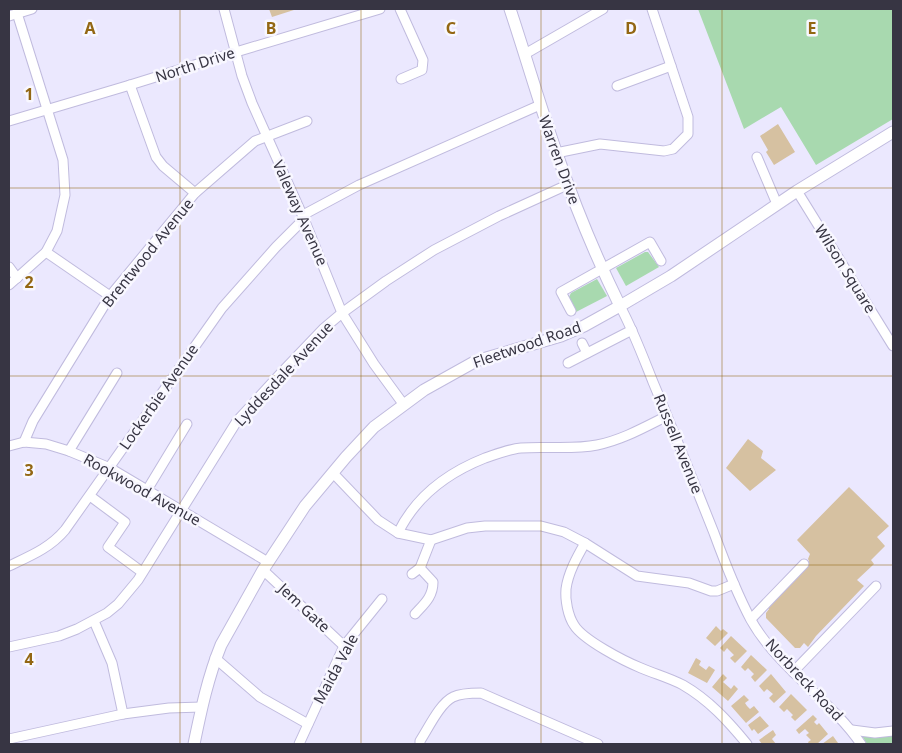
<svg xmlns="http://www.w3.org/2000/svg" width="902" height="753" font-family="'Noto Sans',sans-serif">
<rect width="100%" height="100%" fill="#ebe8fe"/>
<g fill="#a8d9af">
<path d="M698 9H893V119L816 165 781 107 744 129Z"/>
<path d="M645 252H648L659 267 626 286 616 268Z"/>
<path d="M597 279 607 296 576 312 569 297 571 293Z"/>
<path d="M859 731H893V744H867Z"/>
</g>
<g fill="#d6c1a1">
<path d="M269 9H297L272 17Z"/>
<path d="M778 124 795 152 774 165 766 152 768 150 760 136Z"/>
<path d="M748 439 763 451 761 458 776 470 750 491 726 468Z"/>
<path d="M849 487 889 526 877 537 885 546 871 560 874 564 857 580 864 586 816 636 808 647 804 643 800 648H795L766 618V613L769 609 767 607 809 561 808 559 810 554 797 540Z"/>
<path d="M716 626 721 631 723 629 728 633 715 646 706 638Z"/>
<path d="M731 636 747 651 735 663 730 658 734 655 727 648 724 652 720 648Z"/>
<path d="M751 655 767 670 755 682 751 677 754 674 748 668 745 671 741 667Z"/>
<path d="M696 658 701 661 699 665 706 670 709 666 715 670 707 683 688 673Z"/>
<path d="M723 674 727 678 723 682 731 689 734 685 738 689 728 701 712 687Z"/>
<path d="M771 674 786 692 774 703 769 698 773 694 767 689 764 692 759 686Z"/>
<path d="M791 694 807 710 795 721 791 717 793 715 787 709 784 712 779 707Z"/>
<path d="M744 695 749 700 745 703 747 706 750 709 754 706 759 712 746 723 731 706Z"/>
<path d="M813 715 817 719 814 722 817 725 819 723 828 734 817 744H809L808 742 811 740 806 735 809 733 805 729 799 734 796 730Z"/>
<path d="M760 716 769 726 758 734 754 729 752 731 748 725Z"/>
<path d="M773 730 776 735 772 739 776 744H762L759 740Z"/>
<path d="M833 736 838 743 835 744H822Z"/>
</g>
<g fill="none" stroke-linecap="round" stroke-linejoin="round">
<defs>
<g id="minor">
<path d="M224 9 242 76 252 103 304 219 342 313 374 364 404 405"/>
<path d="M400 9 423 60 422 70 401 79"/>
<path d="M9 16 32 9"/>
<path d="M525 54 603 9"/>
<path d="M130 85 156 157 163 166 195 193"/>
<path d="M617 86 671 66"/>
<path d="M9 121 130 85 236 52 380 9"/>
<path d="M556 153 600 144 664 151 673 149 688 134V117L652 9"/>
<path d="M757 157 777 204"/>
<path d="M797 191 893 346"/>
<path d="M303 215 359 185 540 105"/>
<path d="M46 252 110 296"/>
<path d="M9 267 17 278"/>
<path d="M9 285 46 252 57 231 65 195 63 160 17 13"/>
<path d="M620 306C633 330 643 357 653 382 674 432 694 483 714 533 725 563 736 592 751 620 778 668 830 699 861 744"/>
<path d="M571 311 561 292 650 242 661 261"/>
<path d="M582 343 587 353"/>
<path d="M568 363 632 330"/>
<path d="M24 442 33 421 110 296 195 193 255 141 307 121"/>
<path d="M9 446 24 442 46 444 69 451 110 468 268 562"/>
<path d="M69 451 117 373"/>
<path d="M333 473 378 520 398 533 431 540 467 528 485 526H541L564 532 585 543 637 576 689 583 711 591H717L734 584"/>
<path d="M147 490 187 424"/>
<path d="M90 496 125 522 108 547 142 572"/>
<path d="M398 533C416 496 447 473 485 458 497 454 509 449 521 448 546 446 572 450 597 445 622 440 645 427 667 416"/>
<path d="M585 543C577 557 568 573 566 589 565 600 568 616 574 625 583 640 624 661 641 668 655 674 670 678 683 685 709 700 728 721 747 744"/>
<path d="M9 566C30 556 50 548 65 530L222 308 276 247 304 219"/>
<path d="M263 570 344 646"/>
<path d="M412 574 420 568 431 540"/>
<path d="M415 614C424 604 433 597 433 582L420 568"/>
<path d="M751 619 804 564"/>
<path d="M94 621 112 663 123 714"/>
<path d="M9 647 59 636 77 629 107 613 118 604 138 580 237 421 281 373 323 329 342 313 386 281 434 250 499 216 567 185"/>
<path d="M215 658 260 697 308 724"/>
<path d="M793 672 876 586"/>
<path d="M852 730 875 733 893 731"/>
<path d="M9 739 123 714 169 708 202 707"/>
<path d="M299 744 344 646 382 599"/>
<path d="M420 744V741C428 729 440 703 453 697 461 693 472 693 481 693L598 744"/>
</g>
<g id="major">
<path d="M510 9C526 57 540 106 557 154 575 206 596 257 620 306"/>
<path d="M194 744C201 710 208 677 221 645L263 570 305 506 346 457 374 427 424 390 476 361 561 336 584 326 620 306 671 276 797 191 893 132"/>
</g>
</defs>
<use href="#minor" stroke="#c0bbde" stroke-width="11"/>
<use href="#major" stroke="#c0bbde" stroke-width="13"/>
<use href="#minor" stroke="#fff" stroke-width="9"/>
<use href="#major" stroke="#fff" stroke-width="11"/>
</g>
<path fill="none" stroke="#936713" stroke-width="1" stroke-opacity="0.55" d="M180 9V744M361 9V744M541 9V744M722 9V744M9 188H893M9 376H893M9 565H893"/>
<g text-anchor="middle" stroke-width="5" stroke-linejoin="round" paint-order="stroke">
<g font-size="15" fill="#373543" stroke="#f8f7ff">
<text transform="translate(195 65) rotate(-18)" y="5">North Drive</text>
<text transform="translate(559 160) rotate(70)" y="5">Warren Drive</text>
<text transform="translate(300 213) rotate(66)" y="5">Valeway Avenue</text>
<text transform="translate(148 253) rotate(-51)" y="5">Brentwood Avenue</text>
<text transform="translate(845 269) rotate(58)" y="5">Wilson Square</text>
<text transform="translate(527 345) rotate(-19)" y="5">Fleetwood Road</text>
<text transform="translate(284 374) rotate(-47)" y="5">Lyddesdale Avenue</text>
<text transform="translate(159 397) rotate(-55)" y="5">Lockerbie Avenue</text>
<text transform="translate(678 444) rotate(68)" y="5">Russell Avenue</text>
<text transform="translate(142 490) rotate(29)" y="5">Rookwood Avenue</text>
<text transform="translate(304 608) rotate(43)" y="5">Jem Gate</text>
<text transform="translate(336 669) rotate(-62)" y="5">Maida Vale</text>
<text transform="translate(804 680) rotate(47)" y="5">Norbreck Road</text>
</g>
</g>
<g font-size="16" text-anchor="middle" font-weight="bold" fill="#936713" stroke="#f8f7ff" stroke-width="5" stroke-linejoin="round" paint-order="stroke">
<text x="90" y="34">A</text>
<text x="271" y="34">B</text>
<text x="451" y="34">C</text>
<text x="631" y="34">D</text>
<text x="812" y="34">E</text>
<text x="29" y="100">1</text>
<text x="29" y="288">2</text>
<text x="29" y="476">3</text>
<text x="29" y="665">4</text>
</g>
<rect width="902" height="753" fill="none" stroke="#373543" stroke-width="20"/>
</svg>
